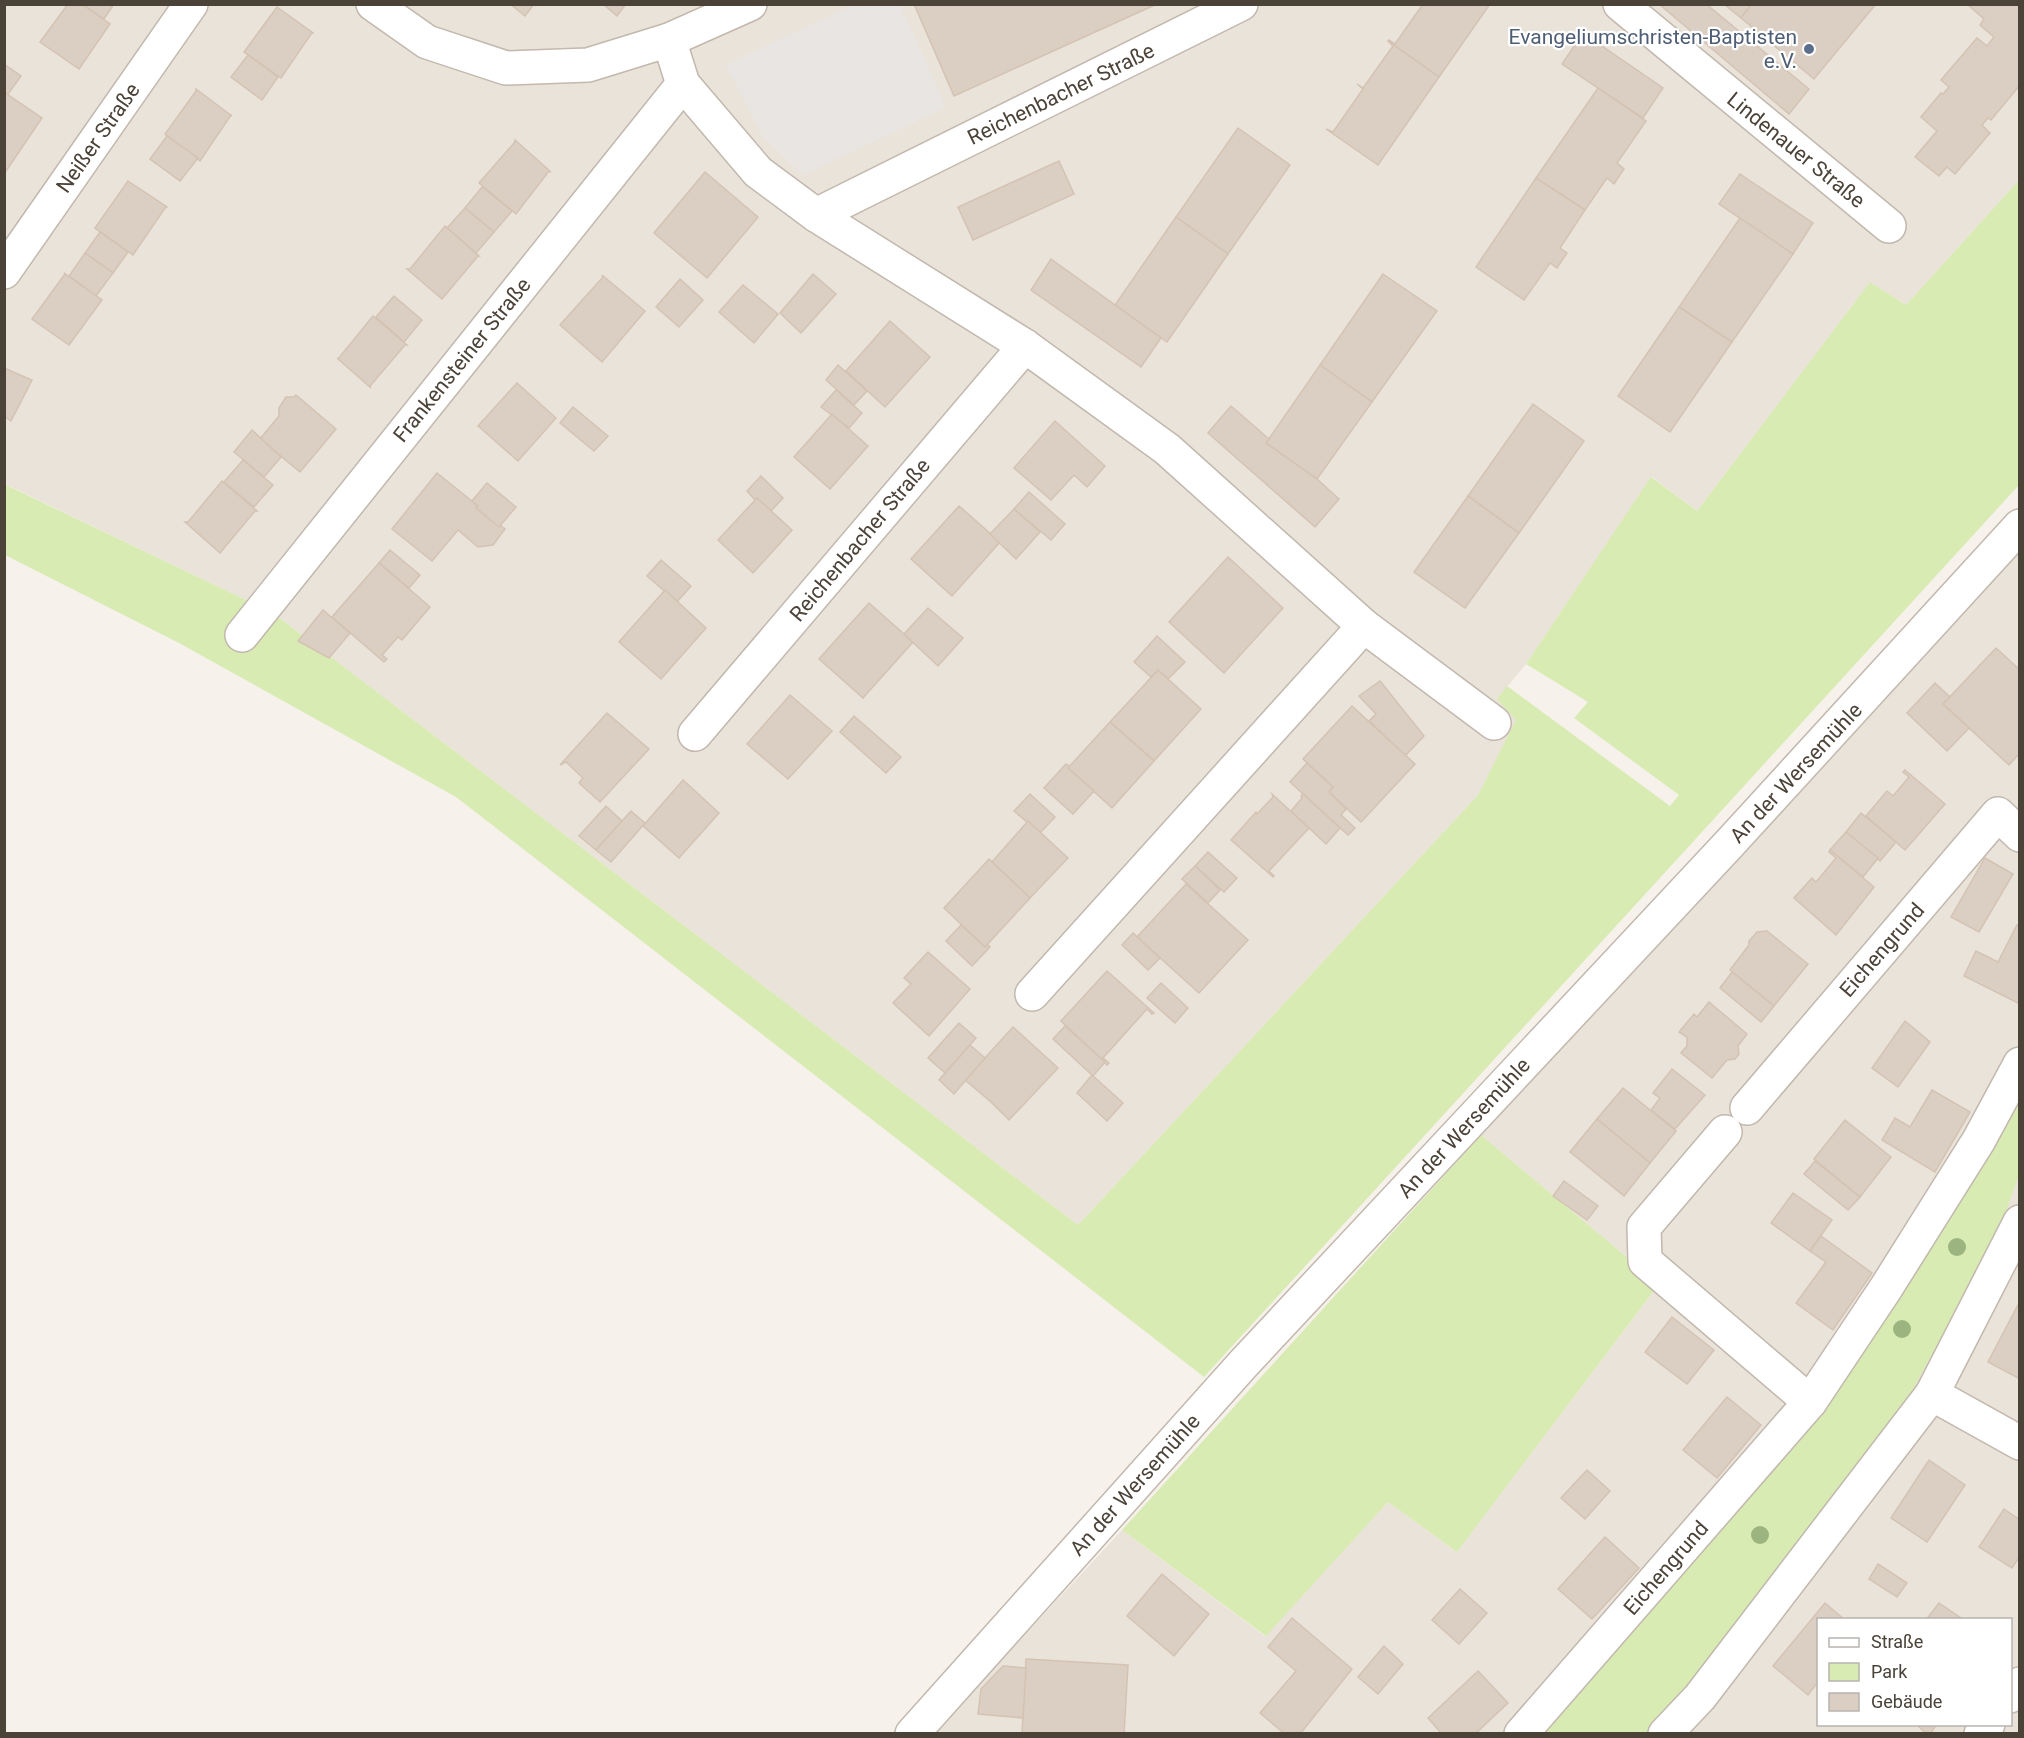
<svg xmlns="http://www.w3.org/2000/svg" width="2024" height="1738" font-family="Roboto,sans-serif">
<rect width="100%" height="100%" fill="#f6f2eb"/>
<g fill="#eae3d9" fill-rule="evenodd">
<path d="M4 5H2019V180L1906 305 1870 282 1697 511 1652 477 1526 664 1497 699 1517 720 1478 795 1078 1225 273 613 5 484Z"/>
<path d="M2019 551V1733L933 1734 1122 1530 1265 1636 1388 1502 1457 1552 1659 1284 1481 1135ZM1818 1620H2010V1724H1818Z"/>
</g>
<g fill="#d8ebb3">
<path d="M2019 180V485L1204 1377 456 797 179 643 5 555 4 484 273 613 1078 1225 1478 795 1516 720 1497 699 1507 686 1670 806 1679 795 1574 718 1588 702 1526 664 1651 477 1697 511 1870 282 1906 305Z"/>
<path d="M2019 1077V1175L1999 1231 1899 1415 1718 1655 1647 1733 1532 1734 1681 1562Z"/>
<path d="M1481 1135 1659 1284 1457 1552 1388 1502 1266 1636 1122 1530Z"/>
</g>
<path fill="#e8e5e3" d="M856 4 900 5 946 107 803 175 763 137 726 65Z"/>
<g fill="#dbcfc3" stroke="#d4c3b3" stroke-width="1.5">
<path d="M68 4H82L110 24 79 69 40 42Z"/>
<path d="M82 4H114L104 19Z"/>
<path d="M510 4H534L525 16Z"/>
<path d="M603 4H626L617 16Z"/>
<path d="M914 4H1157L954 96Z"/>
<path d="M1423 4H1490L1439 77 1388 41 1389 40 1395 44Z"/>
<path d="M1659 4H1706L1809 89 1789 114Z"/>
<path d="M1724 4H1752L1741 18Z"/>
<path d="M1752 4H1876L1814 79 1741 18Z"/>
<path d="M1967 4H2020V85L1991 120 1988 118 1982 125 1990 133 1955 174 1947 167 1939 176 1915 157 1937 131 1921 117 1941 93 1943 94 1949 87 1941 80 1977 38 1987 46 1994 37 1980 25 1984 19Z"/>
<path d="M277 7 313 33 311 34 281 78 244 52Z"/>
<path d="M1583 33 1663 88 1643 118 1562 64Z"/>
<path d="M1388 41 1439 77 1378 165 1326 129 1333 132 1363 89 1357 84 1363 88 1393 46Z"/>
<path d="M248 55 278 77 262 100 231 77Z"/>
<path d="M4 64 21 76 8 94 4 92Z"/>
<path d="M1598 88 1646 121 1617 163 1624 169 1614 184 1607 178 1585 210 1536 178Z"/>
<path d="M196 89 232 116 231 115 200 161 165 134 196 91Z"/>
<path d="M4 92 42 118 4 174Z"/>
<path d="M1238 128 1290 165 1228 254 1176 217Z"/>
<path d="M167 136 198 158 180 181 150 159Z"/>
<path d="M515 140 551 172 549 171 516 214 479 183 515 142Z"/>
<path d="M1059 161 1074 194 973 240 958 207Z"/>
<path d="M705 172 758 217 707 278 654 233Z"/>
<path d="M1740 174 1813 223 1793 254 1719 204Z"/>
<path d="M1536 178 1585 210 1560 248 1567 253 1557 268 1550 263 1524 300 1476 267Z"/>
<path d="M128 181 167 207 165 208 133 255 95 228Z"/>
<path d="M482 187 512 211 494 232 465 208Z"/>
<path d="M465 208 494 232 476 253 447 228Z"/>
<path d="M1176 217 1228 254 1167 342 1115 305Z"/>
<path d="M1740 218 1793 254 1732 342 1679 307Z"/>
<path d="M445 226 479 256H478L442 299 407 269H410Z"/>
<path d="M100 232 128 252 113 273 85 253Z"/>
<path d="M85 253 113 273 96 296 69 276Z"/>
<path d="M1051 259 1161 338 1141 367 1031 290Z"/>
<path d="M64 273 102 300 69 345 32 319 65 274Z"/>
<path d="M813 274 836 294 801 333 780 313Z"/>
<path d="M1383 274 1437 311 1372 402 1320 365Z"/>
<path d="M602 275 645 311 602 362 560 325 603 277Z"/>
<path d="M680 279 703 300 679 327 656 307Z"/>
<path d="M743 285 778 314 754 343 719 312Z"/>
<path d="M394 296 422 320 404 342 376 317Z"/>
<path d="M1679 307 1732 342 1670 432 1618 396Z"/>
<path d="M373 316 407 345H405L370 386 371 388 337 358 338 359Z"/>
<path d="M890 321 930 357 885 407 846 371Z"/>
<path d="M838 365 867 391 854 405 826 380Z"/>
<path d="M1320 365 1372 402 1317 479 1266 443Z"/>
<path d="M4 368 32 380 11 421 4 416Z"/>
<path d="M517 383 556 418 518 461 478 426Z"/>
<path d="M836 390 862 413 849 428 821 407Z"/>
<path d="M296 395 336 429 300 472 260 439 279 416V408L286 397H294Z"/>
<path d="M1533 404 1584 441 1519 533 1468 496Z"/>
<path d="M1231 406 1269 439 1266 443 1317 479 1339 499 1315 527 1208 433Z"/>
<path d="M573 407 608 436 594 451 560 423Z"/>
<path d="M832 414 868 446 830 489 794 457Z"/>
<path d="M1055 421 1105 466 1087 487 1074 475 1051 500 1014 468Z"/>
<path d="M252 430 281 457 264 477 234 452Z"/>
<path d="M243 460 273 485 254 507 224 482Z"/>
<path d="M437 473 478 506 476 508 505 529 493 545 478 547 458 530 432 561 392 529Z"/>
<path d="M761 476 783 498 771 511 757 498 755 500 747 491Z"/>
<path d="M222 481 257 511H255L220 553 185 522H188Z"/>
<path d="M487 483 516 507 499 527 476 508 478 506 472 501Z"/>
<path d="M1029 492 1065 524 1051 540 1014 509Z"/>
<path d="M1468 496 1519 533 1465 608 1414 572Z"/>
<path d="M757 498 792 530 753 573 718 540Z"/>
<path d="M959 506 1000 542 952 596 911 559Z"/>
<path d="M1014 509 1040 532 1016 559 990 534Z"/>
<path d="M390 550 420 575 409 588 379 563Z"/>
<path d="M1228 557 1283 608 1224 673 1169 622Z"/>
<path d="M661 560 691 586 677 602 647 576Z"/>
<path d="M379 563 430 607 402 640 398 637 382 655 387 659 384 662 332 617Z"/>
<path d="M665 590 706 628 661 679 619 642Z"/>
<path d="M869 603 913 642 863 698 819 659Z"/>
<path d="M928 608 963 638 938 666 904 634Z"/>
<path d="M323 610 350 633 329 658 298 641Z"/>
<path d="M1157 636 1185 662 1168 679 1158 670 1151 677 1134 662Z"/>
<path d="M1996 648 2020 670V753L2009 765 1943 704Z"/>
<path d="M1158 670 1201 709 1154 761 1110 722Z"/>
<path d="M1380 681 1424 736 1405 756 1369 721 1376 714 1359 696Z"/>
<path d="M1935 683 1950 697 1943 704 1969 728 1947 751 1907 713Z"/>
<path d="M790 695 832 731 788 779 747 744Z"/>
<path d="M1352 706 1415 764 1361 822 1329 792 1333 787 1303 759Z"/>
<path d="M607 713 649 749 600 802 579 783 583 778 566 762 560 765Z"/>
<path d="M854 716 901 757 886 773 840 732Z"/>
<path d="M1110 722 1154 761 1112 808 1068 768Z"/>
<path d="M1307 763 1333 787 1329 792 1346 809 1341 815 1355 828 1348 835 1290 782Z"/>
<path d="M1066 764 1069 766 1068 768 1094 791 1073 814 1044 788Z"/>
<path d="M1905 770 1945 804 1905 850 1866 816 1887 791 1893 796 1909 777 1903 772Z"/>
<path d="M683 780 719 813 679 858 643 826Z"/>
<path d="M1030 794 1055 817 1040 833 1014 811Z"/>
<path d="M1272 794 1309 828 1269 871 1274 876 1273 877 1231 840 1256 812 1257 814 1273 797Z"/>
<path d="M1303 794 1340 828 1326 844 1291 811 1302 798 1301 796Z"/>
<path d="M606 806 622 821 596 850 579 836Z"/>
<path d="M631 811 645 823 611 862 596 850Z"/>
<path d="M1861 813 1896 842 1880 861 1846 832Z"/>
<path d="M1028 821 1068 858 1030 898 992 862Z"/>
<path d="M1846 832 1878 858 1863 877 1830 850Z"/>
<path d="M1830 850 1874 887 1836 935 1794 898 1812 878 1816 882 1836 858 1829 852Z"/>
<path d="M1208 852 1237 878 1224 892 1195 866Z"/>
<path d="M1985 858 2013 874 1979 932 1951 917Z"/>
<path d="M989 859 1030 898 985 947 944 908Z"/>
<path d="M1195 866 1220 890 1208 903 1182 879Z"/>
<path d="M1186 884 1248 940 1199 993 1137 937Z"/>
<path d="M961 925 985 947 987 944 990 947 972 966 946 941Z"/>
<path d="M2017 925 2020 926V1004L1964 976 1976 951 1998 962Z"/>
<path d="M1767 931 1808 964 1774 1006 1730 970 1749 945V941L1757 932Z"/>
<path d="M1133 933 1160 958 1148 970 1122 945Z"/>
<path d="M928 952 970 989 929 1036 893 1003 911 984 904 978Z"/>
<path d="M1107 971 1154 1013 1152 1014 1147 1009 1103 1058 1109 1063 1107 1065 1061 1021Z"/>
<path d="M1732 972 1774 1006 1761 1022 1720 988Z"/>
<path d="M1161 983 1188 1008 1175 1023 1147 998Z"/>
<path d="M1709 1002 1747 1034 1738 1046 1739 1054 1735 1059 1727 1060 1712 1078 1681 1053 1687 1046V1037L1679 1032 1694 1014 1697 1017Z"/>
<path d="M1905 1021 1930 1042 1898 1087 1872 1068Z"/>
<path d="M959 1023 976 1038 945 1073 928 1058Z"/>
<path d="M1065 1026 1105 1062 1093 1076 1053 1039Z"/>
<path d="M1013 1027 1058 1068 1009 1120 991 1102 965 1080Z"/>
<path d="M970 1045 985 1058 954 1094 939 1080Z"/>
<path d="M1672 1069 1705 1095 1675 1129 1651 1110 1660 1098 1653 1093Z"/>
<path d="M1092 1075 1123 1103 1107 1121 1077 1093Z"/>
<path d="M1623 1088 1676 1131 1650 1163 1597 1119Z"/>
<path d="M1932 1090 1970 1112 1935 1172 1882 1140 1895 1118 1910 1127Z"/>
<path d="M1597 1119 1650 1163 1624 1196 1570 1152Z"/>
<path d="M1845 1120 1891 1157 1860 1197 1814 1159Z"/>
<path d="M1815 1161 1860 1197 1848 1210 1804 1174Z"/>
<path d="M1564 1181 1598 1206 1587 1220 1553 1196Z"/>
<path d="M1793 1193 1832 1220 1810 1251 1771 1223Z"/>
<path d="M1821 1236 1872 1273 1833 1330 1796 1303 1826 1262 1810 1251Z"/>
<path d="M2020 1301V1379L1988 1362Z"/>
<path d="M1672 1317 1714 1350 1687 1384 1645 1352Z"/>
<path d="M1727 1397 1761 1425 1717 1478 1683 1450Z"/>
<path d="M1929 1460 1965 1485 1927 1542 1891 1518Z"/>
<path d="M1587 1470 1610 1491 1585 1519 1561 1498Z"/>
<path d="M2004 1509 2020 1520V1556L2012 1568 1979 1547Z"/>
<path d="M1605 1537 1639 1568 1592 1619 1558 1589Z"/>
<path d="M1878 1564 1907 1583 1897 1597 1869 1579Z"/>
<path d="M1162 1574 1209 1614 1174 1656 1127 1616Z"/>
<path d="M1460 1589 1487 1613 1459 1644 1432 1620Z"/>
<path d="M1825 1603 1845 1620H1818V1682L1808 1695 1773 1666Z"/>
<path d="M1939 1603 1964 1620H1926Z"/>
<path d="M1292 1618 1352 1669 1300 1734H1285L1260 1713 1296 1671 1268 1647Z"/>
<path d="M1384 1646 1403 1664 1378 1694 1358 1677Z"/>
<path d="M1026 1659 1128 1665 1124 1734H1022Z"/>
<path d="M1003 1666 1026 1668 1023 1718 978 1714 981 1689Z"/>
<path d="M1478 1671 1508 1703 1475 1734H1442L1428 1718Z"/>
<path d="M1916 1724H1937L1930 1734H1927Z"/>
</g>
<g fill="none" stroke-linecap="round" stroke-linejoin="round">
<defs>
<g id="minor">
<path d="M373 4 427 42 506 68 588 65 669 40 750 4"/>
<path d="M1620 4 1889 226"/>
<path d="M669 40 683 84 758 172 816 215 1025 346 1167 449 1364 626 1494 723"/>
<path d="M816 215 1241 4"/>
<path d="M4 272 191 4"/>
<path d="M242 635 683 84"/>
<path d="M695 734 1025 346"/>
<path d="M1032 994 1364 626"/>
<path d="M1747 1108 1998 814 2020 835"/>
<path d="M1725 1132 1644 1227 1645 1261 1810 1402"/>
<path d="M1932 1394 2020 1443"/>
<path d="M2010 1696 2020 1684"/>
<path d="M912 1734 1244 1363 1730 843 2020 526"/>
<path d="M1521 1734 1810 1402 1886 1288 1979 1140 2020 1064"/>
<path d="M1665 1734 1700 1697 1932 1394 2020 1222"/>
<path d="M1981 1734 1988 1724"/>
</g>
</defs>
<use href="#minor" stroke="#c2b8ad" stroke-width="36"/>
<use href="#minor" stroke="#fff" stroke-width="33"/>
</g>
<g fill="#9cb480">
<circle cx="1957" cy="1247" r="9"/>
<circle cx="1902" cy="1329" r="9"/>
<circle cx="1760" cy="1535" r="9"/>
</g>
<circle fill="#5c6f8a" stroke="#fff" stroke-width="2" cx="1809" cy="49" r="6"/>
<g text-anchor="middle" stroke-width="4.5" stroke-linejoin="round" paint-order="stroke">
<g font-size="21" fill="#4e5e75" stroke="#fff" text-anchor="end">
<text x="1797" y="44">Evangeliumschristen-Baptisten<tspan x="1797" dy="24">e.V.</tspan></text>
</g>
<g font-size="21" fill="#4b4238" stroke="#fff">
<text transform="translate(1061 94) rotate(-26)" y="7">Reichenbacher Straße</text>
<text transform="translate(98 138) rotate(-55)" y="7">Neißer Straße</text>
<text transform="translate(1796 150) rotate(39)" y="7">Lindenauer Straße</text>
<text transform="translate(462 360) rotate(-51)" y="7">Frankensteiner Straße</text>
<text transform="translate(860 540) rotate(-50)" y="7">Reichenbacher Straße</text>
<text transform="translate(1796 773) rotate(-47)" y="7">An der Wersemühle</text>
<text transform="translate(1882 950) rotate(-49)" y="7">Eichengrund</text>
<text transform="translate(1464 1128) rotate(-47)" y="7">An der Wersemühle</text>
<text transform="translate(1135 1485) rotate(-48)" y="7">An der Wersemühle</text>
<text transform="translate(1666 1568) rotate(-49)" y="7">Eichengrund</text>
</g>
</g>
<rect width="2024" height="1738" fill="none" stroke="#4b4238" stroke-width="12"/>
<rect x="1817" y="1618" width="195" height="108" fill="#ffffff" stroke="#b7b3af" stroke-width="1.5"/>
<rect x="1829" y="1638" width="30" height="9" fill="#ffffff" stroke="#b7b3af" stroke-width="1.5"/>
<text x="1871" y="1648" font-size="18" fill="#4b4238">Straße</text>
<rect x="1829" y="1663" width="30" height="18" fill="#d8ebb3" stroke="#b7b3af" stroke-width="1.5"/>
<text x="1871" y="1678" font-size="18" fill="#4b4238">Park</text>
<rect x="1829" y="1693" width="30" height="18" fill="#dbcfc3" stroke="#b7b3af" stroke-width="1.5"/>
<text x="1871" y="1708" font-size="18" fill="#4b4238">Gebäude</text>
</svg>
